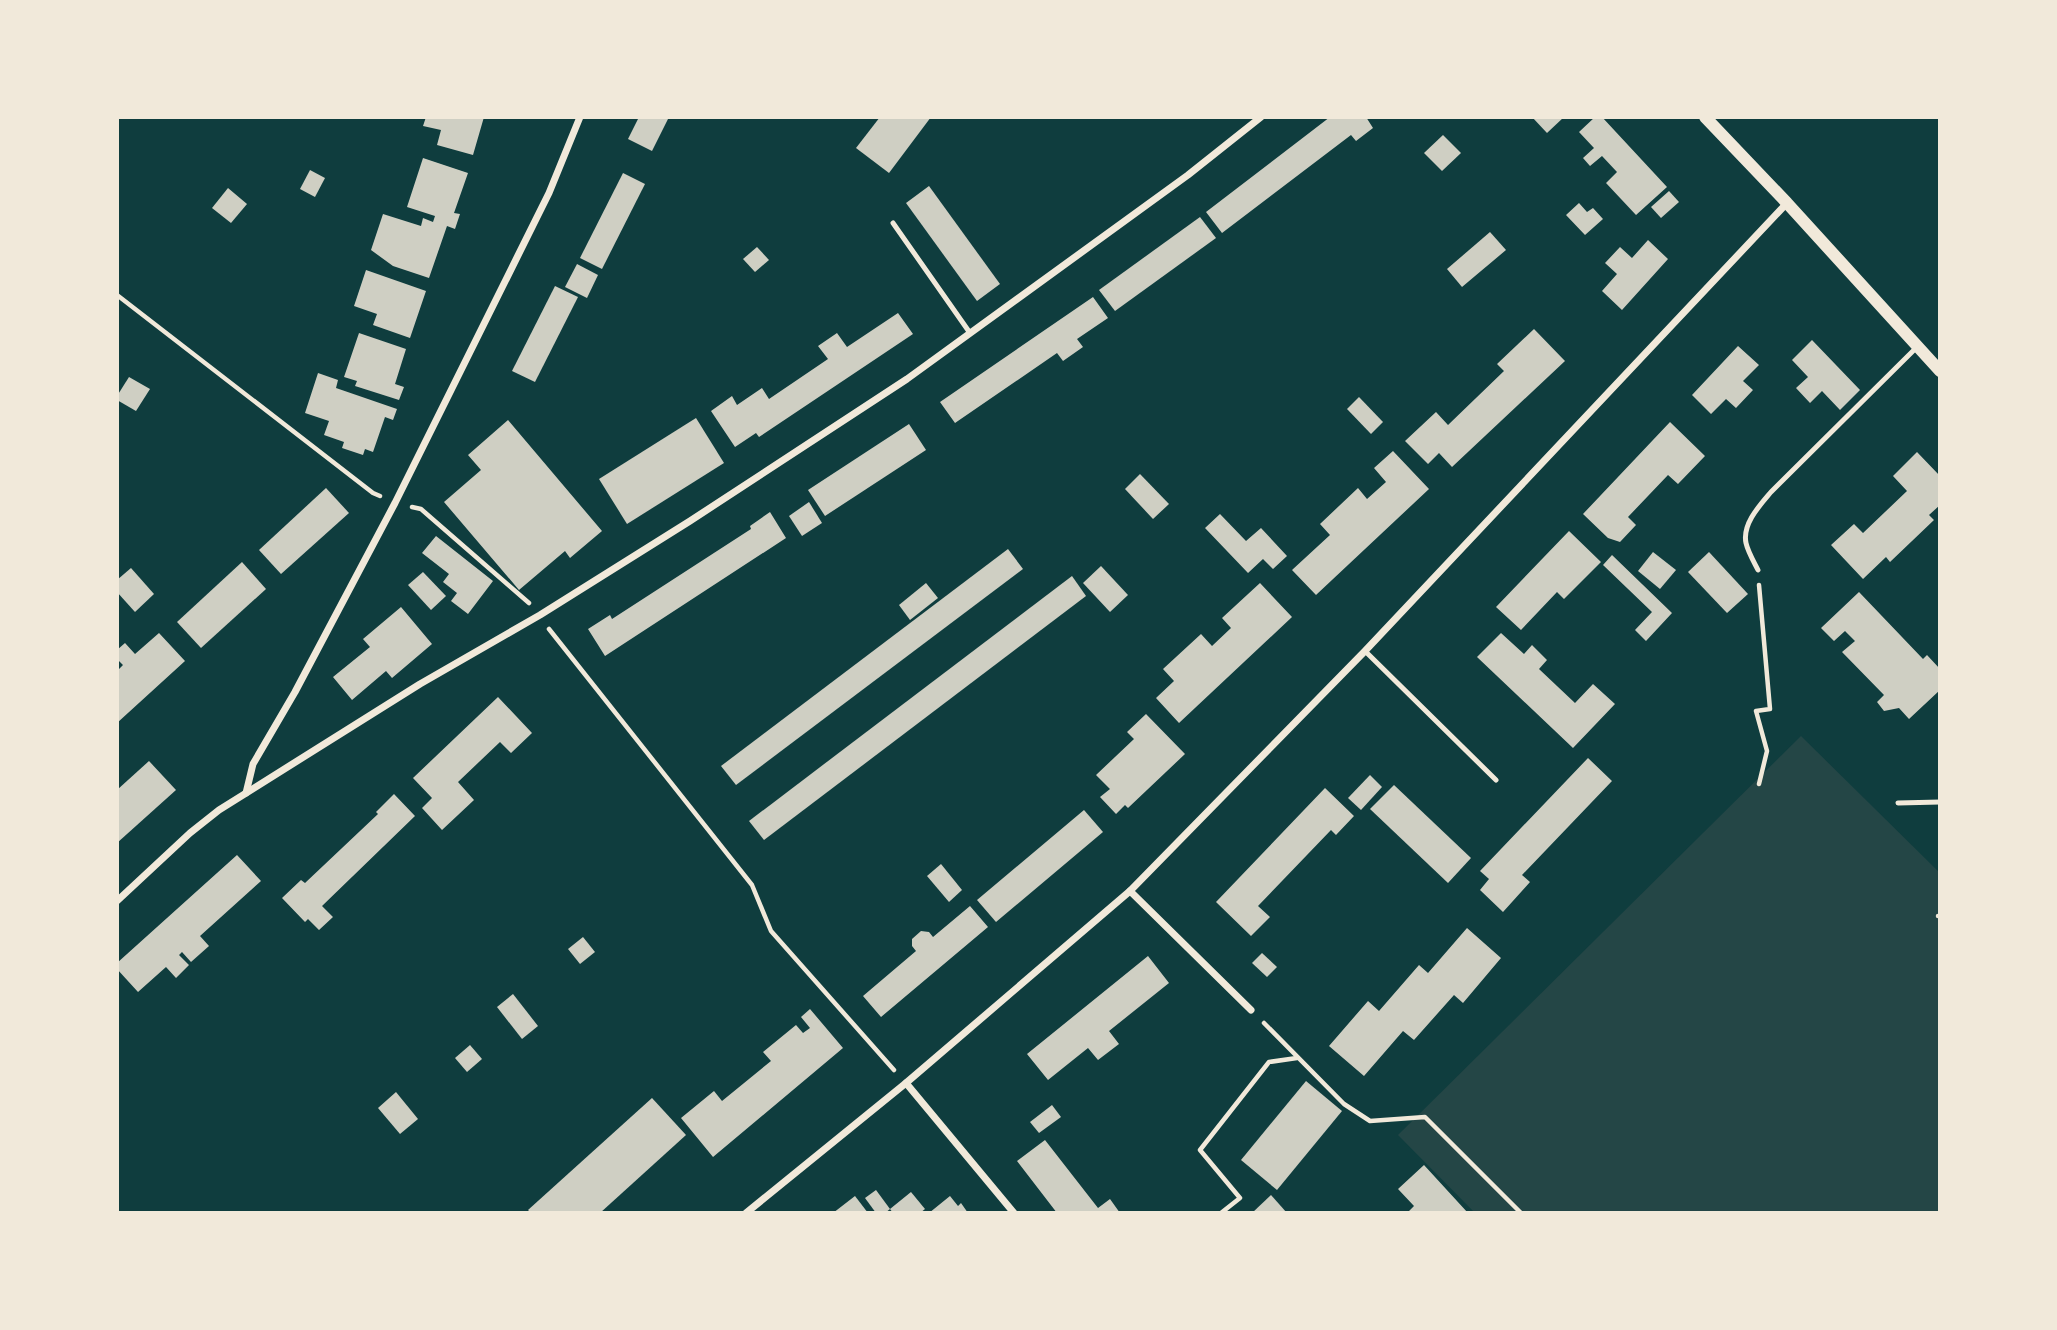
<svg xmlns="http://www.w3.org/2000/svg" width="2057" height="1330" font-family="'Libre Baskerville',serif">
<rect width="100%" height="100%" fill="#0f3d3e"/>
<path fill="#244646" d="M1801 736 1940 873V1213H1475L1398 1135Z"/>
<g fill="#cfcfc3">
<path d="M426 117H484L473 155 437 145 441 130 423 126Z"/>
<path d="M639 117H669L652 151 628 139Z"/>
<path d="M880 117H931L889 173 856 148Z"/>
<path d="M1330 117H1366L1373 128 1356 141 1351 135 1222 233 1206 212Z"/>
<path d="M1532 117H1564L1547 133Z"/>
<path d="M1595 117H1602L1667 187 1636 215 1606 183 1617 172 1602 156 1590 166 1583 158 1594 148 1579 132Z"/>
<path d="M1443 135 1461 153 1442 171 1424 153Z"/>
<path d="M423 158 468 173 454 213 460 214 455 229 447 226 429 278 393 266 371 250 383 214 421 226 423 218 433 222 435 216 407 207Z"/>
<path d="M310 170 325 178 315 197 300 189Z"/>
<path d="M623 173 645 184 602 269 580 258Z"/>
<path d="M929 186 1000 284 977 301 906 203Z"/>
<path d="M228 188 247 204 231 223 212 208Z"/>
<path d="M1669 191 1679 202 1661 218 1651 207Z"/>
<path d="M1579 203 1587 212 1593 208 1603 219 1585 235 1566 215Z"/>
<path d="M1200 217 1216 238 1115 311 1099 290Z"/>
<path d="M1490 232 1506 250 1462 287 1447 269Z"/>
<path d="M1648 240 1668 259 1622 310 1602 291 1617 274 1605 263 1620 247 1632 258Z"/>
<path d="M757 247 769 260 755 272 743 259Z"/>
<path d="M577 264 598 275 587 298 565 287Z"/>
<path d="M366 270 426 291 410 338 373 325 377 314 354 306Z"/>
<path d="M555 286 578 297 535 382 512 371Z"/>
<path d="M1093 297 1108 318 1077 339 1083 347 1063 361 1057 353 955 423 940 402Z"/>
<path d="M898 313 913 334 759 437 756 433 735 447 711 411 732 396 737 405 762 388 769 399 828 359 818 346 837 333 847 347Z"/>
<path d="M1534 329 1565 361 1452 467 1439 453 1428 464 1405 441 1436 412 1448 425 1504 371 1497 364Z"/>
<path d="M359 333 406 349 395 384 404 387 399 400 355 386 357 381 344 377Z"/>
<path d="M1812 340 1860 390 1840 410 1822 391 1810 403 1796 388 1808 377 1792 360Z"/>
<path d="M1738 346 1759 365 1743 381 1753 390 1736 408 1726 399 1711 414 1692 395Z"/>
<path d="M318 373 338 380 336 388 397 409 393 420 385 417 373 452 365 449 363 455 342 448 344 442 324 435 329 421 305 413Z"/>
<path d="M129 377 150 389 136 411 117 400V396Z"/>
<path d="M1359 397 1383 422 1371 434 1347 409Z"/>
<path d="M696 418 724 463 627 524 599 479Z"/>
<path d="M508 420 602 531 570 558 565 551 519 590 444 502 481 470 468 455Z"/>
<path d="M1670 422 1705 456 1678 484 1668 475 1628 517 1636 525 1620 542 1608 538 1583 514Z"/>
<path d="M909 424 926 450 825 516 808 490Z"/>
<path d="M1393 451 1429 489 1316 595 1292 570 1330 535 1320 524 1358 488 1367 499 1386 482 1374 468Z"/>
<path d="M1917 452 1940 476V505L1929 515 1934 520 1890 562 1886 557 1863 579 1831 545 1854 524 1863 533 1907 491 1893 476Z"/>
<path d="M1140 474 1169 504 1153 519 1125 489Z"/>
<path d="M326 488 349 513 281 574 259 550Z"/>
<path d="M809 502 822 523 802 536 789 516Z"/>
<path d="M770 512 786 538 605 656 588 629 610 615 612 619 751 529 750 526Z"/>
<path d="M1220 514 1246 541 1261 528 1287 556 1273 569 1263 559 1248 573 1205 528Z"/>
<path d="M1569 531 1601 562 1564 599 1557 592 1521 630 1496 607Z"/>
<path d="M436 536 493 581 468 614 451 601 457 593 443 582 449 574 422 553Z"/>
<path d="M1008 549 1023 569 736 785 721 766Z"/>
<path d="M1653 552 1676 570 1660 589 1638 571Z"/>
<path d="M1709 552 1748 594 1727 613 1688 572Z"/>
<path d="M1612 555 1672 613 1646 641 1635 630 1652 612 1603 565Z"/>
<path d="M242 562 266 589 201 648 177 622Z"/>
<path d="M1101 566 1128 595 1110 612 1083 583Z"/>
<path d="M131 568 154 594 135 612 117 592V580Z"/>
<path d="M423 572 446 596 431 610 408 585Z"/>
<path d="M1072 576 1086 596 764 840 749 821Z"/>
<path d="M926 583 938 598 910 620 899 605Z"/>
<path d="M1260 583 1292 617 1179 723 1156 698 1174 681 1163 669 1201 634 1212 646 1231 628 1222 618Z"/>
<path d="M1859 592 1923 659 1927 655 1940 669V690L1909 719 1899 708 1884 711 1877 702 1884 695 1842 652 1855 641 1845 631 1834 641 1821 628Z"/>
<path d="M401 607 432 644 392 678 386 671 352 700 333 677 370 647 363 639Z"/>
<path d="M159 633 185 661 117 723V671L123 665 117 659V650L125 643 135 654Z"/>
<path d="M1501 633 1524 654 1532 645 1547 660 1539 669 1575 703 1593 684 1615 704 1573 748 1477 657Z"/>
<path d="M498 697 532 733 511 753 500 742 458 782 474 800 442 830 422 808 432 798 413 778Z"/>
<path d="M1146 714 1185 754 1128 808 1125 805 1116 814 1100 797 1110 789 1096 775 1134 739 1127 732Z"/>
<path d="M1588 758 1612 781 1522 875 1530 882 1503 912 1480 890 1489 879 1480 871Z"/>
<path d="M149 761 176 790 117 843V790Z"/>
<path d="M1370 775 1382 787 1361 810 1348 798Z"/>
<path d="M1394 785 1471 858 1448 883 1370 809Z"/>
<path d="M1325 788 1354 816 1336 835 1331 830 1258 906 1270 917 1251 936 1216 902Z"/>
<path d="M394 794 415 816 322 906 333 917 319 930 308 919 305 922 282 898 301 880 305 883 378 814 376 812Z"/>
<path d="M1084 810 1103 832 996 922 977 900Z"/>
<path d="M237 855 261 881 200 936 209 946 191 962 182 952 179 955 189 965 176 978 166 967 138 992 117 969V963Z"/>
<path d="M941 864 962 890 949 902 927 876Z"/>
<path d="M970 906 988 927 881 1017 863 996 916 951 912 946V939L921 931 929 932 933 937Z"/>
<path d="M1467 928 1501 958 1463 1003 1454 995 1414 1040 1403 1031 1364 1076 1329 1046 1368 1001 1379 1011 1419 965 1428 973Z"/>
<path d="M583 937 595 952 580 964 568 949Z"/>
<path d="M1262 953 1277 967 1267 977 1252 963Z"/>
<path d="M1148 956 1169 983 1109 1031 1119 1044 1098 1060 1088 1048 1048 1080 1027 1054Z"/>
<path d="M513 994 538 1026 522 1039 497 1007Z"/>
<path d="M810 1009 843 1048 713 1157 681 1118 714 1091 722 1101 771 1061 763 1052 796 1025 803 1033 810 1028 801 1017Z"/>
<path d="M470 1045 482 1059 467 1072 455 1058Z"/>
<path d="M1306 1081 1342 1111 1277 1190 1241 1160Z"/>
<path d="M396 1092 418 1119 400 1134 378 1108Z"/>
<path d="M652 1098 686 1135 600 1213H531L528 1210Z"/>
<path d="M1052 1105 1061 1117 1039 1133 1030 1122Z"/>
<path d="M1045 1140 1098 1208 1110 1199 1120 1213H1057L1017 1161Z"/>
<path d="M1424 1165 1468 1213H1407L1414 1206 1398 1189Z"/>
<path d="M876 1190 890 1209 885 1213H876L865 1198Z"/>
<path d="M911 1192 925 1209 920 1213H893L890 1209Z"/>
<path d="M1271 1195 1287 1213H1252Z"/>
<path d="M855 1196 868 1213H833Z"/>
<path d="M950 1196 958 1206 961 1203 968 1213H929Z"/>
</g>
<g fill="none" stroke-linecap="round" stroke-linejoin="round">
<g stroke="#f1e9da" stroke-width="4.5">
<path d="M117 295 373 493 380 496"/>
<path d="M412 507 421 509 529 603"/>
<path d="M549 629 752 885 771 931 894 1070"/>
<path d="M1759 784 1767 751 1756 711 1770 709 1759 585"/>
<path d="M1938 916H1940"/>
<path d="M1264 1023 1344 1104 1370 1121 1425 1117 1521 1213"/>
<path d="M1221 1213 1240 1198 1200 1150 1269 1062 1297 1058"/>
</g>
<g stroke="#f1e9da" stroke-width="5">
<path d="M893 223 970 333"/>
<path d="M1758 570C1754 562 1748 552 1746 543 1742 524 1760 505 1771 492L1916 348"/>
<path d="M1365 651 1496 780"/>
<path d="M1898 803 1940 802"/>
</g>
<g stroke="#f1e9da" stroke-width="7">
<path d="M246 793 253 764 295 692 395 503 549 193 580 117"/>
<path d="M1130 891 1251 1010"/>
<path d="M117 901 190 833 219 810 420 684 540 615 690 521 907 379 1188 175 1261 117"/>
<path d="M906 1083 1014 1213"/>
<path d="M746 1213 906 1083 1130 891 1365 651 1787 203"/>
</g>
<path stroke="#f1e9da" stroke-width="12" d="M1705 117 1787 203 1940 371"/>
</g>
<rect width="2057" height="1330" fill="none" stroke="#f1e9da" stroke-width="238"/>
</svg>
